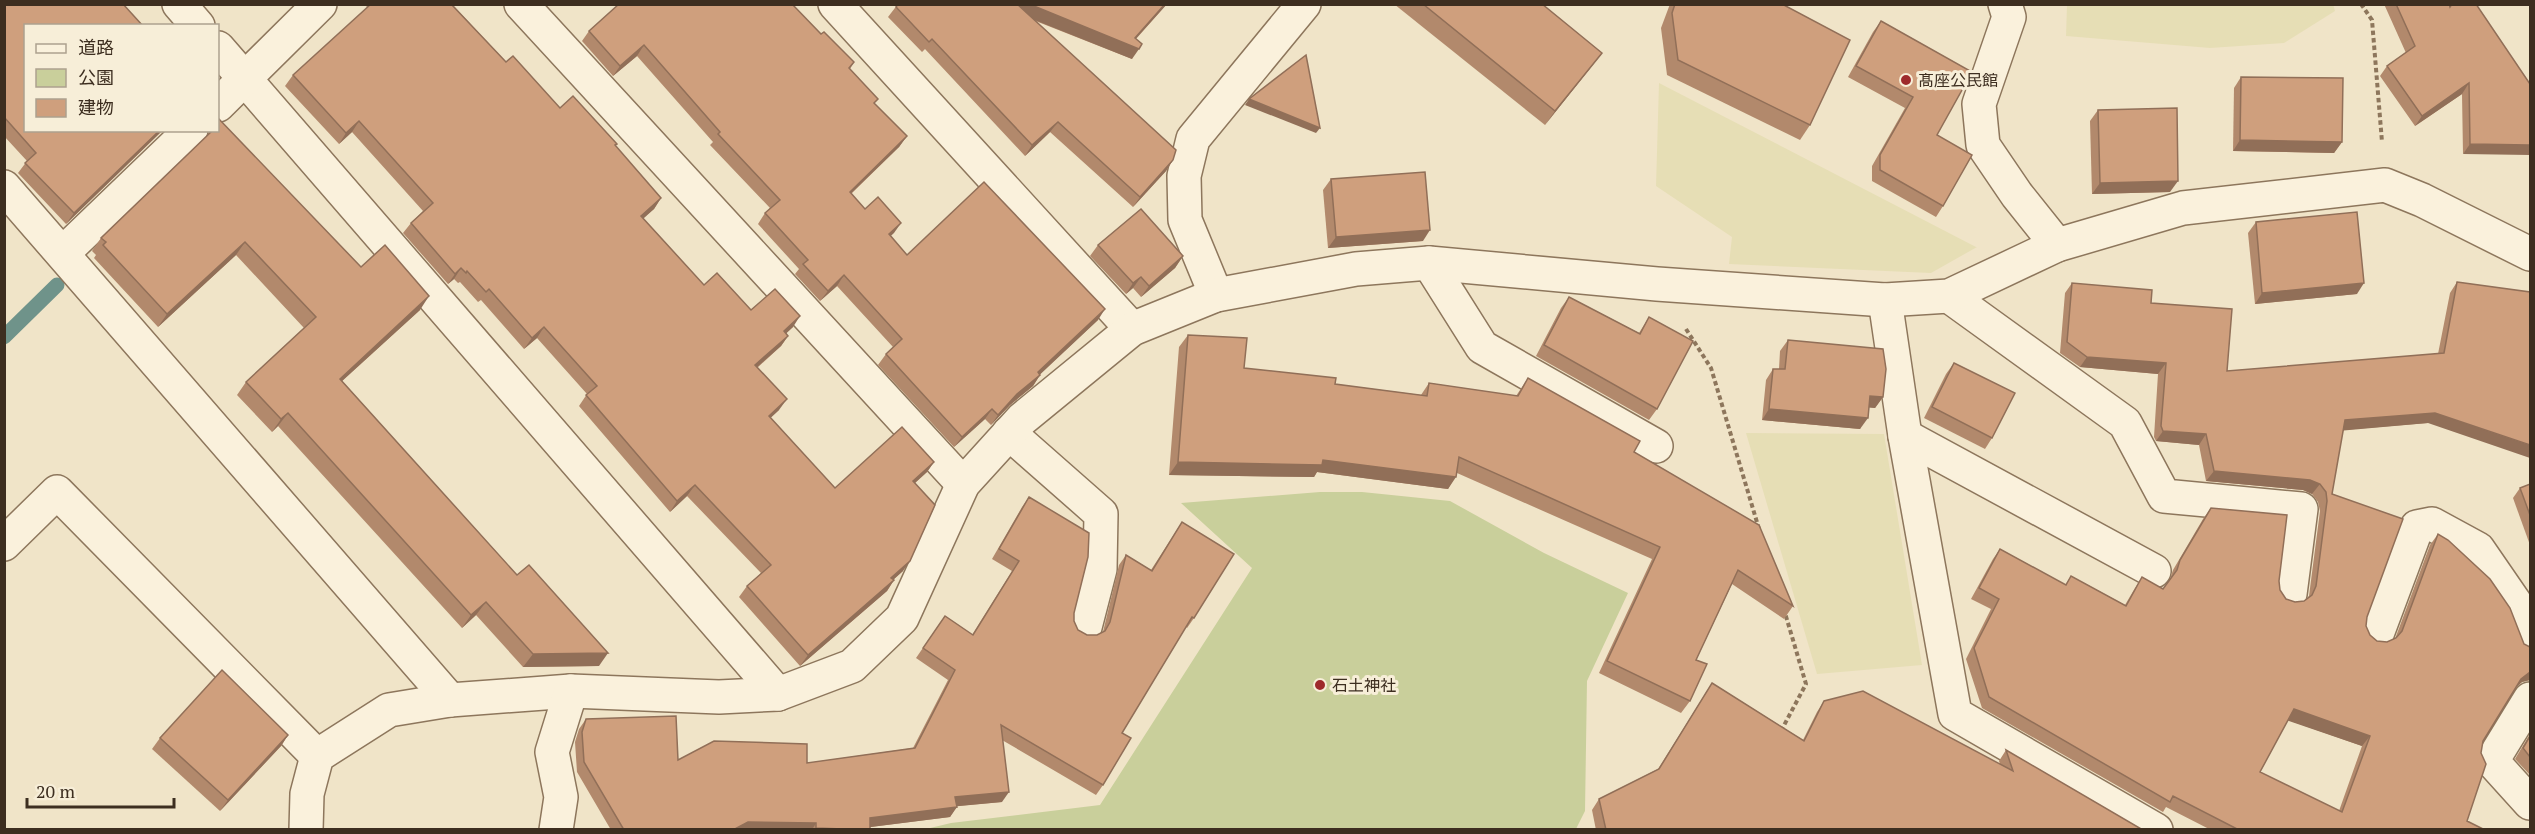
<svg xmlns="http://www.w3.org/2000/svg" width="2535" height="834" font-family="'PT Serif','Noto Sans JP',serif">
<rect width="100%" height="100%" fill="#f0e4c8"/>
<g fill="#e6deb5">
<path d="M2333 4 2335 11 2284 43 2210 48 2066 36 2067 5Z"/>
<path d="M1659 83 1976 247H1977L1931 273 1729 264 1732 237 1656 186Z"/>
<path d="M1746 433 1884 434 1922 665 1817 674Z"/>
</g>
<path fill="#c9cf9b" d="M1320 492H1362L1450 501 1544 553 1628 593 1587 681 1585 811 1576 829H926L951 823 1100 805 1252 568 1181 503Z"/>
<g fill="none" stroke-linecap="round" stroke-linejoin="round">
<path stroke="#6f938a" stroke-width="15" d="M4 337 57 285"/>
<defs>
<g id="minor">
<path d="M179 4 198 26"/>
<path d="M521 4 963 484"/>
<path d="M835 4 1132 329"/>
<path d="M2005 4 2009 17 1979 104 1983 145 2017 195 2057 245"/>
<path d="M218 48 778 694"/>
<path d="M218 105 320 4"/>
<path d="M4 187 450 700"/>
<path d="M63 253 191 130"/>
<path d="M1429 263 1482 347 1656 446"/>
<path d="M1216 295 1185 220 1184 176 1193 139 1304 4"/>
<path d="M1949 296 2125 423 2164 496 2301 509 2290 594"/>
<path d="M1885 300 1905 436 1955 714 2156 830"/>
<path d="M1009 433 1101 514 1100 569 1085 627"/>
<path d="M1905 436 2154 571"/>
<path d="M4 544 57 492 317 756"/>
<path d="M2377 634 2417 527 2432 524 2478 549 2520 610 2530 641"/>
<path d="M2530 699 2492 761 2530 803"/>
<path d="M306 830 307 794 317 756 389 710 450 700 571 691 719 697 778 694 852 666 902 618 963 484 1022 419 1132 329 1216 295 1356 269 1429 263 1657 284 1885 300 1949 296 2057 245 2183 208 2385 185 2422 200 2530 254"/>
<path d="M556 830 561 797 552 752 571 691"/>
</g>
</defs>
<use href="#minor" stroke="#8d765c" stroke-width="36"/>
<g stroke="#8d765c" stroke-width="4" stroke-dasharray="4.5 3" stroke-linecap="butt">
<path d="M2361 4 2372 20 2382 142"/>
<path d="M1686 329 1711 368 1759 529"/>
<path d="M1781 731 1806 684 1785 613"/>
</g>
<use href="#minor" stroke="#faf1dc" stroke-width="33"/>
</g>
<g fill="#b2896c" fill-rule="evenodd">
<path d="M4 4 163 130 66 224 18 173 27 161 4 136Z"/>
<path d="M364 4H452L506 62 560 108 617 144 615 146 661 198 654 209 643 218 704 285 751 310 793 327 786 333 788 336 781 346 757 368 779 410 770 418 835 488 934 462 927 472 915 483 903 571 894 579V580L887 591 800 666 739 597 747 586 761 573 687 496 670 512 579 406 587 394 537 338 524 349 481 300 478 302 460 282 458 283 454 279 448 284 403 233 411 223 423 211 352 132 339 144 285 86 293 75 368 8Z"/>
<path d="M898 4H1167L1136 39 1132 59 1033 20 1173 160 1166 171 1133 207 1050 132 1025 156 925 49 922 52 888 17Z"/>
<path d="M1394 4H1542L1602 53 1591 67 1545 125Z"/>
<path d="M1670 4H1782L1810 125 1800 140 1667 75 1661 28Z"/>
<path d="M2384 4H2449L2450 7 2530 84 2463 154 2462 94 2415 126 2380 76 2387 66 2406 53Z"/>
<path d="M1881 21 1937 135 1943 206 1936 217 1872 181V166L1905 108 1848 77 1873 32Z"/>
<path d="M589 31 821 34 854 62 850 69 875 104 907 136 899 147 851 194 865 209 901 223 890 236 907 255 1098 320 1040 374V375L1033 386 1010 405 991 425 985 419 954 447 878 365 886 354 893 347 837 286 820 301 795 274 799 269 758 224 765 213 770 208 710 145 713 142 637 56 613 76 582 41Z"/>
<path d="M2241 77 2342 142 2334 153 2233 151 2234 88Z"/>
<path d="M2098 110 2170 192 2092 194 2090 121Z"/>
<path d="M210 130H218L361 267 420 310 342 381 599 666 523 667 476 615 462 628 278 426 272 432 237 395 246 382 304 328 236 255 158 327 94 258 96 255 92 251 101 238 207 136Z"/>
<path d="M1331 179 1423 241 1328 248 1323 190Z"/>
<path d="M2256 222 2357 294 2255 304 2248 233Z"/>
<path d="M1098 245 1183 256 1175 268 1141 297 1133 288 1126 294 1090 256Z"/>
<path d="M2457 282 2530 292 2428 423 2343 430 2332 494 2367 617 2366 626 2370 635 2377 641 2387 642 2395 639 2430 545 2438 534 2524 644 2530 647V680L2522 682 2516 687 2483 741 2467 821 2485 830H2211L2166 807 2163 812 1982 708 1966 659 1991 609 1971 599 1993 559 2000 549 2065 585 2071 576 2125 605 2135 588 2142 577 2163 589 2170 579 2173 570 2203 519 2211 508 2279 581 2280 590 2286 599 2295 602 2304 601 2309 596 2320 511 2318 502 2312 494 2303 490 2206 481 2199 445 2156 441 2154 437 2158 374 2080 367 2060 353 2065 293 2072 283 2151 303 2227 371 2438 354 2450 293ZM2288 720 2362 746 2339 811 2260 772Z"/>
<path d="M1569 297 1639 333 1649 317 1657 409 1649 420 1536 356 1561 308Z"/>
<path d="M1188 335 1244 368 1335 384 1421 395 1429 383 1516 396 1528 378 1634 452 1793 606 1784 619 1732 584 1696 660 1690 701 1681 713 1599 673 1652 559 1457 473 1448 489 1317 472 1314 477 1169 475 1179 347Z"/>
<path d="M1788 340 1883 397 1875 408 1869 407 1860 429 1762 420 1766 380 1773 369H1779L1780 351Z"/>
<path d="M1954 363 1992 438 1985 449 1924 418 1946 374Z"/>
<path d="M2530 484V545L2513 498 2520 488Z"/>
<path d="M1029 497 1074 613V621L1078 630 1087 635H1097L1103 632 1119 565 1126 555 1151 570 1182 522 1194 618 1187 628 1186 627 1122 733 1103 785 1096 795 1002 740V802L957 806 950 817 870 827V830H611L577 772 575 742 579 729 586 719 678 760 807 763 913 748 948 680 916 658 945 616 972 635 1012 571 992 559 1022 507Z"/>
<path d="M1712 683 1803 740 1817 712 1824 701 2000 764 1999 761 2006 750 2143 830H1596L1592 810 1599 799 1658 769Z"/>
<path d="M2530 734V775L2515 759Z"/>
<path d="M288 735 281 746 220 811 152 749 160 738Z"/>
</g>
<g fill="#916f58">
<path d="M1001 4H1029L1135 38 1165 4H1167L1130 45 1139 49 1132 59 1000 6Z"/>
<path d="M644 45 637 56 613 76 620 66Z"/>
<path d="M1602 53 1591 67 1545 125 1555 111Z"/>
<path d="M2469 83 2462 94 2415 126 2422 116Z"/>
<path d="M1249 99 1320 128 1316 133 1245 105Z"/>
<path d="M359 121 352 132 339 144 346 133Z"/>
<path d="M1058 122 1050 132 1025 156 1032 145Z"/>
<path d="M160 130H163L66 224 74 213Z"/>
<path d="M907 136 899 147 842 202 850 192Z"/>
<path d="M2240 140 2342 142 2334 153 2233 151Z"/>
<path d="M2470 144 2530 145V155L2463 154Z"/>
<path d="M1173 160 1166 171 1133 207 1140 197Z"/>
<path d="M2178 181 2170 192 2092 194 2100 183Z"/>
<path d="M661 198 654 209 634 227 641 216Z"/>
<path d="M901 223 894 233 881 245 889 234Z"/>
<path d="M1430 230 1423 241 1328 248 1336 237Z"/>
<path d="M245 242 236 255 158 327 167 314Z"/>
<path d="M1183 256 1175 268 1141 297 1149 286Z"/>
<path d="M461 268 454 279 448 284 455 274Z"/>
<path d="M844 275 837 286 820 301 828 291Z"/>
<path d="M1141 277 1133 288 1126 294 1133 283Z"/>
<path d="M2364 283 2357 294 2255 304 2262 293Z"/>
<path d="M429 296 420 310 330 392 340 379Z"/>
<path d="M1105 309 1098 320 1031 383 1038 372Z"/>
<path d="M800 316 793 327 777 342 784 331Z"/>
<path d="M544 327 537 338 524 349 532 338Z"/>
<path d="M788 336 781 346 747 376 755 365Z"/>
<path d="M2087 357 2166 363 2158 374 2080 367Z"/>
<path d="M1040 375 1033 386 1010 405 991 425 998 415 1017 394Z"/>
<path d="M1870 396 1883 397 1875 408 1862 407Z"/>
<path d="M787 399 779 410 761 427 769 416Z"/>
<path d="M992 409 985 419 954 447 962 437Z"/>
<path d="M1769 409 1868 418 1860 429 1762 420Z"/>
<path d="M288 413 278 426 272 432 281 419Z"/>
<path d="M2435 413 2530 445V458L2428 423 2338 431 2345 420Z"/>
<path d="M2163 431 2206 434 2199 445 2156 441Z"/>
<path d="M1323 460 1456 477 1448 489 1317 472 1314 477 1169 475 1178 462Z"/>
<path d="M934 462 927 472 906 491 913 481Z"/>
<path d="M2214 471 2310 480 2320 484 2312 494 2303 490 2206 481Z"/>
<path d="M695 485 687 496 670 512 677 501Z"/>
<path d="M910 561 903 571 884 588 891 578Z"/>
<path d="M894 580 887 591 800 666 808 655Z"/>
<path d="M486 602 476 615 462 628 471 615Z"/>
<path d="M608 653 599 666 523 667 533 654Z"/>
<path d="M2529 672H2530V680L2522 682 2514 689 2521 679Z"/>
<path d="M2294 709 2370 736 2362 746 2286 720Z"/>
<path d="M288 735 281 746 220 811 228 800Z"/>
<path d="M1009 792 1002 802 949 807 955 797Z"/>
<path d="M957 807 950 817 863 828 870 818Z"/>
<path d="M748 822 816 823 812 830H733Z"/>
<path d="M816 828 852 830H815Z"/>
</g>
<g fill="#cf9f7d" stroke="#916f58" stroke-width="1.5" fill-rule="evenodd">
<path d="M4 4H123L143 26H26V130H160L74 213 25 163 36 153 4 117Z"/>
<path d="M371 4H451L506 62 513 56 560 108 573 96 617 144 615 145 661 198 641 216 704 285 717 273 751 310 775 289 800 316 784 331 788 336 755 365 787 399 769 416 835 488 902 427 934 462 913 481 935 505 910 561 891 578 894 580 808 655 747 586 771 565 695 485 677 501 586 395 597 386 544 327 532 338 489 289 486 292 467 271 466 273 461 268 455 274 411 223 433 203 359 121 346 133 293 75Z"/>
<path d="M619 4H792L821 34 824 32 854 62 849 68 878 99 874 103 907 136 850 192 865 209 878 197 901 223 889 234 907 255 984 182 1105 309 1038 372 1040 375 1017 394 998 415 992 409 962 437 886 354 902 339 844 275 828 291 803 264 808 260 765 213 780 200 718 134 720 132 644 45 620 66 589 31Z"/>
<path d="M898 4H1017L1176 150 1173 160 1140 197 1058 122 1032 145 932 39 929 42 896 7Z"/>
<path d="M1029 4H1165L1135 38 1142 44 1139 49Z"/>
<path d="M1423 4H1542L1602 53 1555 111Z"/>
<path d="M1675 4H1782L1850 40 1810 125 1678 60 1672 13Z"/>
<path d="M2396 4H2449L2450 7 2452 4H2476L2530 84V145L2470 144 2469 83 2422 116 2387 66 2415 46Z"/>
<path d="M1881 21 1972 72 1937 135 1972 155 1943 206 1880 170V155L1913 97 1856 66Z"/>
<path d="M1306 55 1320 128 1249 99Z"/>
<path d="M2241 77 2343 78 2342 142 2240 140Z"/>
<path d="M2177 108 2178 181 2100 183 2098 110Z"/>
<path d="M218 118 361 267 385 245 429 296 340 379 517 575 529 565 608 653 533 654 486 602 471 615 288 413 281 419 246 382 316 317 245 242 167 314 103 245 106 242 101 238 213 130H218Z"/>
<path d="M1425 172 1430 230 1336 237 1331 179Z"/>
<path d="M1141 209 1183 256 1149 286 1141 277 1133 283 1098 245Z"/>
<path d="M2357 212 2364 283 2262 293 2256 222Z"/>
<path d="M2457 282 2530 292V445L2435 413 2345 420 2332 494 2403 519 2367 617 2366 626 2370 635 2377 641 2387 642 2396 638 2402 631 2438 534 2448 540 2490 579 2510 608 2524 644 2530 647V672L2521 679 2483 741 2481 753 2486 764 2467 821 2485 830H2239L2173 796 2170 802 1989 697 1974 648 1999 599 1979 588 2000 549 2066 585 2071 576 2126 606 2142 577 2163 589 2177 570 2180 560 2211 508 2287 515 2279 581 2280 590 2286 599 2295 602 2304 601 2312 595 2316 586 2327 501 2326 492 2320 484 2310 480 2214 471 2206 434 2163 431 2161 426 2166 363 2087 357 2067 342 2072 283 2152 290 2151 303 2232 309 2227 371 2444 353ZM2294 709 2370 736 2342 812 2260 772Z"/>
<path d="M1569 297 1640 334 1649 317 1693 341 1657 409 1544 345Z"/>
<path d="M1188 335 1247 338 1244 368 1336 378 1335 384 1427 396 1429 383 1518 396 1528 378 1640 441 1634 452 1759 525 1793 606 1738 570 1696 660 1707 664 1690 701 1607 661 1660 547 1459 457 1456 477 1323 460 1322 465 1178 462Z"/>
<path d="M1788 340 1883 349 1886 369 1883 397 1870 396 1868 418 1769 409 1773 369H1785Z"/>
<path d="M1954 363 2015 393 1992 438 1932 407Z"/>
<path d="M2530 484V515L2520 488Z"/>
<path d="M1029 497 1089 533 1088 557 1074 613V621L1078 630 1087 635H1097L1105 631 1110 622 1126 555 1152 571 1182 522 1234 554 1194 618 1192 617 1122 733 1131 738 1103 785 1001 725 1009 792 955 797 957 807 870 818V830L816 828V823L748 822 733 830H624L584 762 582 732 586 719 676 716 678 760 714 741 807 744V763L915 748 955 670 923 648 945 616 973 635 1019 561 999 549Z"/>
<path d="M222 670 288 735 228 800 160 738Z"/>
<path d="M1712 683 1804 741 1824 701 1863 691 2013 771 2006 750 2143 830H1606L1599 799 1659 769Z"/>
<path d="M2530 736V757L2523 748Z"/>
</g>
<g fill="#9e2a2b" stroke="#f7eed8" stroke-width="2">
<circle cx="1906" cy="80" r="6"/>
<circle cx="1320" cy="685" r="6"/>
</g>
<g text-anchor="middle" stroke-width="6" stroke-linejoin="round" paint-order="stroke">
<g font-size="16" fill="#3d2e20" stroke="#f7eed8" text-anchor="start">
<text x="1918" y="86">髙座公民館</text>
<text x="1332" y="691">石土神社</text>
</g>
</g>
<rect width="2535" height="834" fill="none" stroke="#3d2e20" stroke-width="12"/>
<rect x="24" y="24" width="195" height="108" fill="#f7eed8" stroke="#ada18e" stroke-width="1.5"/>
<rect x="36" y="44" width="30" height="9" fill="#faf1dc" stroke="#ada18e" stroke-width="1.5"/>
<text x="78" y="54" font-size="18" fill="#3d2e20">道路</text>
<rect x="36" y="69" width="30" height="18" fill="#c9cf9b" stroke="#ada18e" stroke-width="1.5"/>
<text x="78" y="84" font-size="18" fill="#3d2e20">公園</text>
<rect x="36" y="99" width="30" height="18" fill="#cf9f7d" stroke="#ada18e" stroke-width="1.5"/>
<text x="78" y="114" font-size="18" fill="#3d2e20">建物</text>
<path d="M27 798v9h147v-9" fill="none" stroke="#3d2e20" stroke-width="3"/>
<text x="36" y="798" font-size="18" fill="#3d2e20" stroke="#f7eed8" stroke-width="4.5" paint-order="stroke">20 m</text>
</svg>
